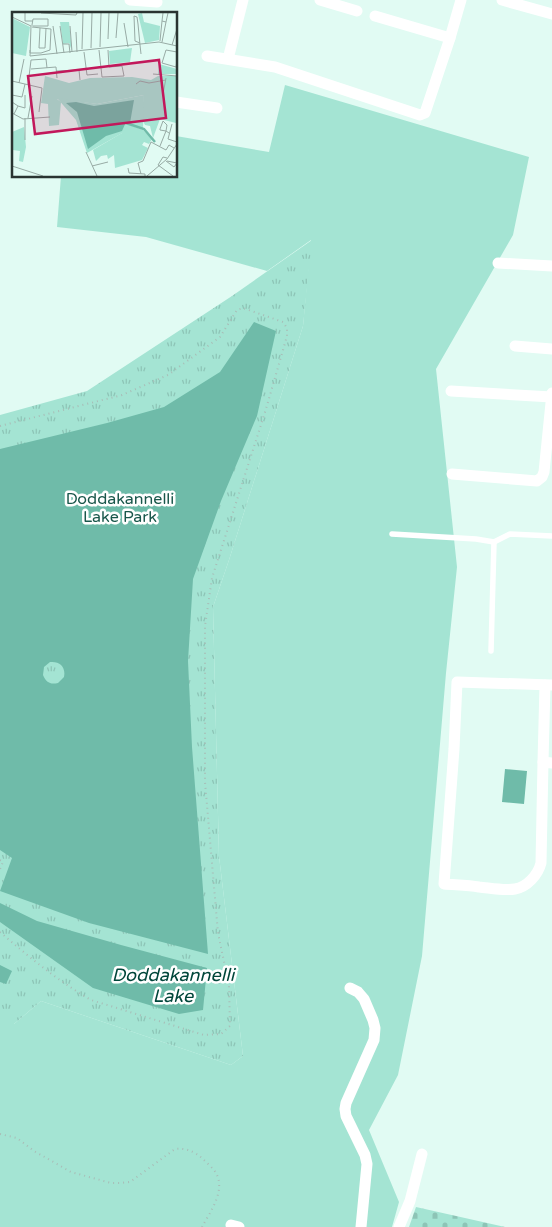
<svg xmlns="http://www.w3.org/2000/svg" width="552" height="1227" font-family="'Varela Round',sans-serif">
<defs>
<pattern id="cemetery-stones" width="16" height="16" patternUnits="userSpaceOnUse" patternTransform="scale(1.25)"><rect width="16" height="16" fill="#a4e4d3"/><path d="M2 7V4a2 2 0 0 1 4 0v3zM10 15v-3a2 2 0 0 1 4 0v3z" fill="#8dc4b6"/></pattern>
<pattern id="park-tufts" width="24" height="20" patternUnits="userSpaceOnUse" patternTransform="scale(1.25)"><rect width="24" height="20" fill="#a4e4d3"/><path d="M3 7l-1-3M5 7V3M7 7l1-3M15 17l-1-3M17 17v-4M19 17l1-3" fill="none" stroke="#8dc4b6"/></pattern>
</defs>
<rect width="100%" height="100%" fill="#e1fbf3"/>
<path fill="#a4e4d3" d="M285 85 529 157 513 235 436 369 457 567 446 673 422 956 398 1075 369 1130 399 1202 392 1227H0V1024H14L41 1001 231 1065 243 1056 219 856 213 607 229 560 303 326 311 240 267 271 146 237 57 227 61 176H176V136L269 152Z"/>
<path fill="url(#cemetery-stones)" d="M416 1207 505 1227H409Z"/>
<path fill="url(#park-tufts)" d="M312 240 303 326 229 560 213 607 219 856 243 1056 231 1065 41 1001 14 1024H0V415L87 391 232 296Z"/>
<g fill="#6fbba9" fill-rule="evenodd">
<path d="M254 322 276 331 257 416 221 501 193 579 188 661 192 747 208 954 89 923 0 891 12 858 0 850V449L107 423 164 407 220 372ZM50 662C60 661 66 667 64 677L58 683C50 685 46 682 43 675L44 667Z"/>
<path d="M505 769 527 771 524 804 502 802Z"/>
<path d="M0 903 37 921 121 945 207 968 203 1010 179 1014 93 988 0 922Z"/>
<path d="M0 965 12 971 6 984 0 982Z"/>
</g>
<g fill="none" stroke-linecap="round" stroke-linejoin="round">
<g stroke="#a8bdb7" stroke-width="2" stroke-dasharray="1 4" stroke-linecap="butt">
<path d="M0 426 122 395 168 375 220 337 237 310 243 308 283 322 287 328V336L266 409 212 578 205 626V782L218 933 229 986 230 1026 221 1034 204 1035 91 1000C58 981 29 957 0 932"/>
<path d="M0 860 3 862 0 869"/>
<path d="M0 1134 17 1138 34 1151 71 1172 111 1183H120L130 1182 175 1149C186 1148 194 1151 203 1159 207 1163 213 1168 216 1173 226 1191 210 1212 202 1227"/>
</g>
<g stroke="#fff" stroke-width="5.5">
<path d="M392 534 476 539 494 542"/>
<path d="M491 651 494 542 510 534 552 536"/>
</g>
<g stroke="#fff" stroke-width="11">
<path d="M130 0 157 2"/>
<path d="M320 0 357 11"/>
<path d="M502 0 552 14"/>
<path d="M375 16 450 38"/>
<path d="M207 56 275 67 420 115 425 113 450 38 461 0"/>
<path d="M228 59 243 0"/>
<path d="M176 102 217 108"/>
<path d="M498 263 552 266"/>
<path d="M515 346 552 349"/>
<path d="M451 391 552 397"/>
<path d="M452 474 537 481 542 477 544 472 552 393"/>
<path d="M552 685 457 682 454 749 444 884C456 885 468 885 479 887 490 888 504 891 515 889 527 887 538 875 541 863L543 762 552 763"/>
<path d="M543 762 545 685"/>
<path d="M350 988 358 992 364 999 373 1020 375 1028 374 1040 346 1103 345 1109 346 1116 365 1155 367 1164 361 1227"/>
<path d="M231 1225 239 1227"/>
<path d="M399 1227 410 1201 422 1154"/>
</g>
</g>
<g text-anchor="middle" stroke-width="5" stroke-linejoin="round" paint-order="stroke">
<g font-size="16" fill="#19574b" stroke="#fff">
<text x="120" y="504">Doddakannelli<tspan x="120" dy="18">Lake Park</tspan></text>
</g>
<g font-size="18" font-style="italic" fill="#00463a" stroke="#fff">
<text x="173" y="981">Doddakannelli<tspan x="173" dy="21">Lake</tspan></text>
</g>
</g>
<g transform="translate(12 12)">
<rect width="165" height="165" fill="#e1fbf3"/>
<path d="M130 1 132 10 148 14 147 28 133 31 126 2ZM0 6 18 15 14 44 0 41ZM48 10H57L60 39 57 31 51 32ZM120 36 118 50 98 52 97 39ZM33 64 57 71 78 66 120 65 139 68 146 64H165L164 111 148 107 141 126 138 114 133 113 129 105 132 83 85 92 45 87 49 90 47 113 37 114 36 92 29 91ZM115 112 131 118 140 127 137 132 132 130 130 133 136 136 130 148 103 156 102 143 96 147 95 143 89 144 84 149 81 138 110 121ZM12 115 14 135 11 150 7 149 8 139 1 138 0 142V120Z" fill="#a4e4d3"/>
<path d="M147 52 165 57V62H146Z" fill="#a4e4d3"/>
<path d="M132 83 131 118 115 112 112 120 75 141 64 108 45 86 85 92Z" fill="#a4e4d3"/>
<path d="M122 88 118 111 114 110 110 119 94 124 76 137 65 100 54 91 64 90 82 94Z" fill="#6fbba9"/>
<path fill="none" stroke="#6fbba9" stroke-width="2.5" d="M114 111 132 117 143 130"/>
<path fill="none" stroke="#98aba5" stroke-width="1" d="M13 1V9H21M29 1 64 3 65 1M151 1 150 9 154 10 156 1M0 5 19 14 18 44 147 30 165 34M112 11 116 35M20 14V13L21 7H36V14H21M41 14 45 42M48 14 52 41M58 14 60 40M28 16 27 36H33M64 20 65 40M104 26 106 1M96 27 97 1M148 29 150 9M150 30 154 10M128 31 123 29 122 4 125 5 126 12 128 33 129 42M51 32H57L58 41M160 33 165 17M88 35 89 1M33 36 34 16M79 36 80 1M70 37 71 1M18 38V41H29L38 38 39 17 20 15M87 38 90 65 112 64 110 54 97 55 96 38M72 40 75 63 86 62M165 40 154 38 150 51 164 55 165 49M19 57 44 55 45 66M44 59 67 58 68 68M141 62 165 64M0 69 30 76 27 100M7 71 12 47M124 72 128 69 137 71 154 68M16 73 19 48 34 47 35 56M151 82 154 66M0 83 10 85 13 72M0 90 6 94 2 102M6 94 13 96V83M0 101 11 107 38 105M16 106 20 84M160 112 156 127 165 130M13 128V106M148 134 154 119 155 113 151 109 148 117V118L154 119 157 121M74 140 85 164M155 146 151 145 146 153 161 164M154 149 162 155 165 151 155 149M0 154 31 164M80 154 96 150M116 156 117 161 133 162V164M129 162 126 151 131 149 139 130 154 138 157 133 162 136M135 164 155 147 165 132"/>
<path fill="#c2185b" fill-opacity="0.15" stroke="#c2185b" stroke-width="2.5" d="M147 48 154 106 23 122 16 64Z"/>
<rect width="165" height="165" fill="none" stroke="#2a3431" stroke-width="2.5"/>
</g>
</svg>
